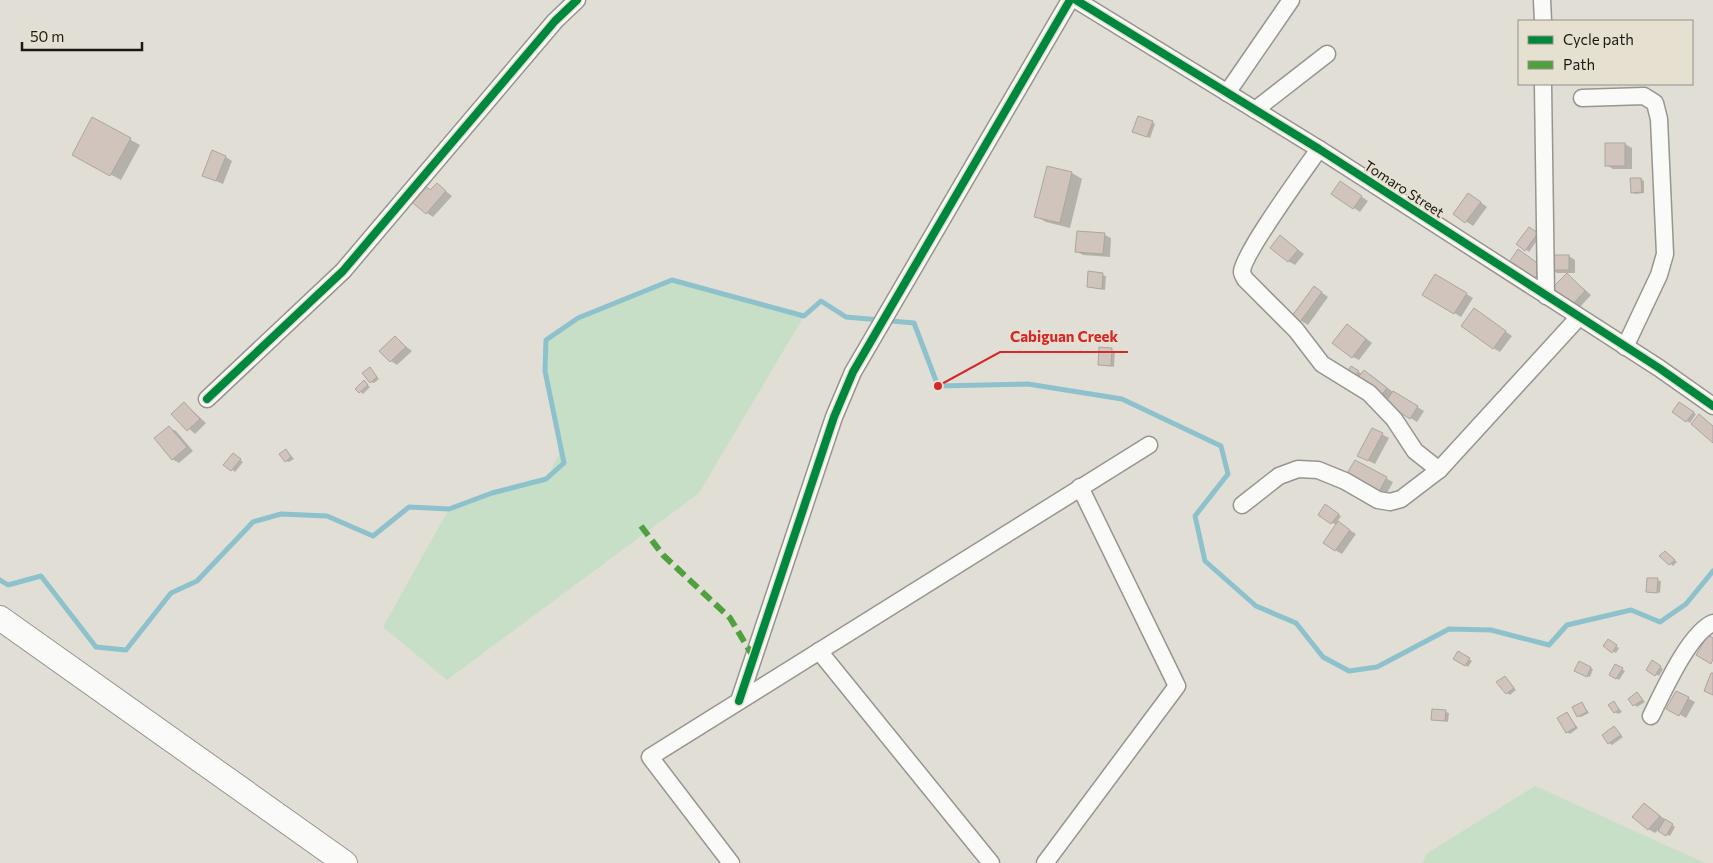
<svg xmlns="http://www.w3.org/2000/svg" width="1713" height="863" font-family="Commissioner,sans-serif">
<rect width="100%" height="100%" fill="#e1ded6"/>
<g fill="#c6dfc6">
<path d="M672 280 804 316 699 493 447 680 383 627 449 509 492 493 546 479 561 451 545 371 546 340 578 318Z"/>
<path d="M1535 786 1705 863H1423L1426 854Z"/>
</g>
<g fill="#0003">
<path d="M93 119 140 145 121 180 73 154Z"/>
<path d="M1152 122 1155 124 1150 138 1137 133Z"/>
<path d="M1625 144 1632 148V169H1613L1606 165Z"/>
<path d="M226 157 232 161 223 184 211 179Z"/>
<path d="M1048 167 1072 173 1082 179 1070 228 1046 222 1036 216Z"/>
<path d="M1641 179 1644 181V193L1635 194 1632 192Z"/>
<path d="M422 185 432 191 443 189 452 196 433 217 427 213Z"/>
<path d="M1347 187 1368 201 1360 212 1333 194Z"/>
<path d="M1475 198 1487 207 1473 226 1455 214Z"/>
<path d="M1529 229 1540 236 1529 252 1518 244Z"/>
<path d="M1105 235 1111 238 1110 257 1083 255 1076 251Z"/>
<path d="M1287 241 1304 254 1295 265 1288 261Z"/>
<path d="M1569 256 1575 260V273H1557L1550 269Z"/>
<path d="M1089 273 1106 276 1105 290 1088 287Z"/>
<path d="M1567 274 1591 295 1579 308 1572 305Z"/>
<path d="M1436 275 1473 298 1461 317 1424 294Z"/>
<path d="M1321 292 1328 297 1308 325 1294 316Z"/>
<path d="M1481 314 1512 336 1500 352 1493 348Z"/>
<path d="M1354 329 1372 343 1359 360 1353 357Z"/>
<path d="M395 338 412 351 397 365 391 361Z"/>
<path d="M1100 349 1115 351 1114 367 1099 364Z"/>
<path d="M1351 367 1362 374 1364 371 1371 375 1393 392 1424 411 1417 422 1387 403 1357 379Z"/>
<path d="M370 369 379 379 374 383 371 382Z"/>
<path d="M364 382 370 387 363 394 357 389Z"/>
<path d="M184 403 206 423 195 434 173 414Z"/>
<path d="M1682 405 1696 414 1690 423 1673 411Z"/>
<path d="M169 428 176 431 193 451 179 463 172 459Z"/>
<path d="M1372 429 1389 438 1375 464 1365 459Z"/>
<path d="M286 450 294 459 289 462 286 461Z"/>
<path d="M236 456 243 462 235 472 225 464Z"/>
<path d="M1355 462 1393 482 1386 495 1348 474Z"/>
<path d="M1325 506 1341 516 1337 522 1356 534 1342 554 1335 550 1337 525 1332 523Z"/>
<path d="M1668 554 1677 562 1673 566 1661 556Z"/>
<path d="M1648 579 1661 581 1660 593 1647 591Z"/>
<path d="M1609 641 1619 648 1616 653 1605 646Z"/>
<path d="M1458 653 1472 661 1468 667 1455 658Z"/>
<path d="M1580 662 1593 669 1590 677 1579 672Z"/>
<path d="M1652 662 1663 669 1659 676 1648 670Z"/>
<path d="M1616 666 1625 671 1619 680 1610 674Z"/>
<path d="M1505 677 1516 690 1510 695 1507 693Z"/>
<path d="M1677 692 1695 702 1686 718 1668 708Z"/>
<path d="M1637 694 1645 702 1637 707 1630 699Z"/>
<path d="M1614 702 1622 712 1618 714 1615 712Z"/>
<path d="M1582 703 1589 713 1581 717 1578 716Z"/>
<path d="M1446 712 1449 713 1448 722 1433 719Z"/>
<path d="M1567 714 1578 728 1570 734 1567 732Z"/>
<path d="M1614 728 1623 737 1612 745 1609 743Z"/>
<path d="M1645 804 1675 827 1670 836 1658 830 1655 833 1648 829Z"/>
</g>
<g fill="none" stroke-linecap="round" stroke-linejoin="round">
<path stroke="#8dc2cc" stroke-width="5" d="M0 580 8 585 41 576 96 647 126 650 171 593 197 581 253 522 281 514 327 516 373 536 409 507 449 509 492 493 546 479 564 463 545 371 546 340 578 318 672 280 804 316 821 301 846 317 914 323 938 386 1028 384 1122 399 1221 446 1228 474 1195 516 1205 561 1256 606 1296 623 1323 657 1349 671 1377 667 1449 629 1491 630 1549 645 1567 625 1631 610 1660 622 1686 604 1713 571"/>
</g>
<g fill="#d0c4bc" stroke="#aba6a1">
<path d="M1138 116 1153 121 1147 137 1132 132Z"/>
<path d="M92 117 131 138 110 176 72 155Z"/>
<rect x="1605" y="143" width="20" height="23"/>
<path d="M212 150 226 156 216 181 202 176Z"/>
<path d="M1047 166 1072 172 1060 223 1034 217Z"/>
<path d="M1630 178H1641L1642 192 1631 193Z"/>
<path d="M1340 181 1362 196 1353 209 1331 194Z"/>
<path d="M422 183 430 190 437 183 446 191 426 214 408 199Z"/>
<path d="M1468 193 1481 202 1465 223 1453 214Z"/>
<path d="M1529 227 1538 233 1525 251 1516 244Z"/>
<path d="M1077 231 1105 233 1103 254 1075 252Z"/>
<path d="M1280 235 1298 250 1288 262 1270 248Z"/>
<path d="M1518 249 1543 267 1533 281 1508 264Z"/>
<rect x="1549" y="255" width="20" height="15"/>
<path d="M1088 271 1103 273 1102 289 1087 287Z"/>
<path d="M1567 273 1585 291 1571 306 1552 288Z"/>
<path d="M1435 274 1467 293 1454 314 1422 295Z"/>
<path d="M1314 286 1322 292 1300 322 1292 316Z"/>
<path d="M1474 308 1506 331 1493 349 1461 326Z"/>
<path d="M1347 324 1366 339 1352 358 1332 343Z"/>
<path d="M395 336 406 347 390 362 379 351Z"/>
<path d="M1099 347 1112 348 1111 366 1098 365Z"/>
<path d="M1351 366 1359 371 1352 380 1345 375Z"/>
<path d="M370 367 377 377 370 383 362 373Z"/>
<path d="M1364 370 1387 388 1379 398 1356 380Z"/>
<path d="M364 380 368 385 359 393 355 389Z"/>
<path d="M1393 391 1418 406 1410 419 1385 403Z"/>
<path d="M184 402 200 419 187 431 171 414Z"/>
<path d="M1679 402 1694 412 1686 422 1672 412Z"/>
<path d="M1699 414 1713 426V443L1691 424Z"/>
<path d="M169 426 187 447 172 460 154 438Z"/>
<path d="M1372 428 1383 433 1368 461 1357 456Z"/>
<path d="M286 449 291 457 285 462 279 454Z"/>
<path d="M233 453 241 459 231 471 223 465Z"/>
<path d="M1355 460 1387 477 1379 492 1346 475Z"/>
<path d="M1325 504 1339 514 1331 524 1318 515Z"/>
<path d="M1338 521 1350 530 1335 551 1323 543Z"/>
<path d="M1665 551 1675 560 1669 565 1659 556Z"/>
<path d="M1647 578H1658L1657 593 1646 592Z"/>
<path d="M1708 635 1713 638V659L1711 664 1696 655Z"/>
<path d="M1608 639 1617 645 1612 653 1603 646Z"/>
<path d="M1458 651 1470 658 1465 666 1453 659Z"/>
<path d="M1652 660 1661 666 1655 676 1646 670Z"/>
<path d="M1579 661 1591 667 1587 677 1574 671Z"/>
<path d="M1615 664 1623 668 1616 679 1609 675Z"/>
<path d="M1711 673H1713V695L1704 691Z"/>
<path d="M1505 676 1514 688 1506 694 1496 682Z"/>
<path d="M1676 691 1689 697 1679 716 1666 709Z"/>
<path d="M1637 692 1643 700 1633 706 1628 699Z"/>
<path d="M1614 701 1619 710 1614 713 1608 705Z"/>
<path d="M1582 702 1587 712 1577 717 1572 707Z"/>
<path d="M1432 709 1446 710 1445 721 1431 720Z"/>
<path d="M1567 712 1576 727 1566 733 1557 718Z"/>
<path d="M1614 726 1621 735 1608 744 1602 735Z"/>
<path d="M1644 803 1660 816 1648 830 1632 817Z"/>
<path d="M1665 819 1673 824 1666 836 1658 831Z"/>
</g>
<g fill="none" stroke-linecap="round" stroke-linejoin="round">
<defs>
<g id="minor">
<path d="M1076 0 1319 149 1659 368 1713 406"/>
<path d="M1542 0 1543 21"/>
<path d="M1543 84 1546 296"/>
<path d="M1227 93 1291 0"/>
<path d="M1582 98 1644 96 1655 103 1659 119 1665 254 1659 275 1625 347"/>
<path d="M1255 110 1327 54"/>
<path d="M1319 149C1306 168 1242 255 1242 272 1242 274 1244 277 1245 279L1296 330 1322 364 1369 393 1394 419 1415 451 1439 470"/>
<path d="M207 399 343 271 555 21 577 0"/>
<path d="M1242 505 1279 476 1298 469 1318 470 1345 481 1378 500 1390 502 1401 499 1439 470 1578 318"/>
<path d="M819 651 991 863"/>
<path d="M739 701 834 417 853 372 1070 0"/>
<path d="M1651 716C1663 692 1689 633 1713 623"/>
<path d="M731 863 650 757 1149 445"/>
<path d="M1045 863 1177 686 1080 487"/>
</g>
<path id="highway" d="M0 618 345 863"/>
</defs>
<use href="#minor" stroke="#98958f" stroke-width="19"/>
<use href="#highway" stroke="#98958f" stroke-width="26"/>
<use href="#minor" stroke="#fafaf9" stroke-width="16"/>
<use href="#highway" stroke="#fafaf9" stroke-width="24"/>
<path stroke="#4fa13f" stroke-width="6" stroke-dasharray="12 6" stroke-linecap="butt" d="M641 526 663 555 730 618 754 658"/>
<defs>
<g id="cycleway">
<path d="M1076 0 1319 149 1659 368 1713 406"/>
<path d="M207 399 343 271 555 21 577 0"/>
<path d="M739 701 834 417 853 372 1070 0"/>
</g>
</defs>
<use href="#cycleway" stroke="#e6e0d1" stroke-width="11"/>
<use href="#cycleway" stroke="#00873e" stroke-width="8"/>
</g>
<g text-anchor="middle" stroke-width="4" stroke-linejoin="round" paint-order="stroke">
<g font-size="14" fill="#1a1813" stroke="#e6e0d1">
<text transform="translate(1404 189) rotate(33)" y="5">Tomaro Street</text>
</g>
</g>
<path fill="none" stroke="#d62828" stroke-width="2" d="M938 386L1000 352H1128"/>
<circle fill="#d62828" stroke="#e6e0d1" stroke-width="2" cx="938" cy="386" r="5"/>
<g font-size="15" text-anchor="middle" font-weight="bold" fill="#d62828" stroke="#e6e0d1" stroke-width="4" stroke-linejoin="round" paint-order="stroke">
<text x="1064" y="342">Cabiguan Creek</text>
</g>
<rect x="1518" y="20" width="175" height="65" fill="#e6e0d1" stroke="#949085"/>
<rect x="1528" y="36" width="25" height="8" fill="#00873e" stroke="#949085"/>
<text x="1563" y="45" font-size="15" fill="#1a1813">Cycle path</text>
<rect x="1528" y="61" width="25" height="8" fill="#4fa13f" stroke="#949085"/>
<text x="1563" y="70" font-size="15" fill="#1a1813">Path</text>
<path d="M22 42v8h120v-8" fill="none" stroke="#1a1813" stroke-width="2.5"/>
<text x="30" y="42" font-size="15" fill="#1a1813" stroke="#e6e0d1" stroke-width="4" paint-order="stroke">50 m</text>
</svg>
